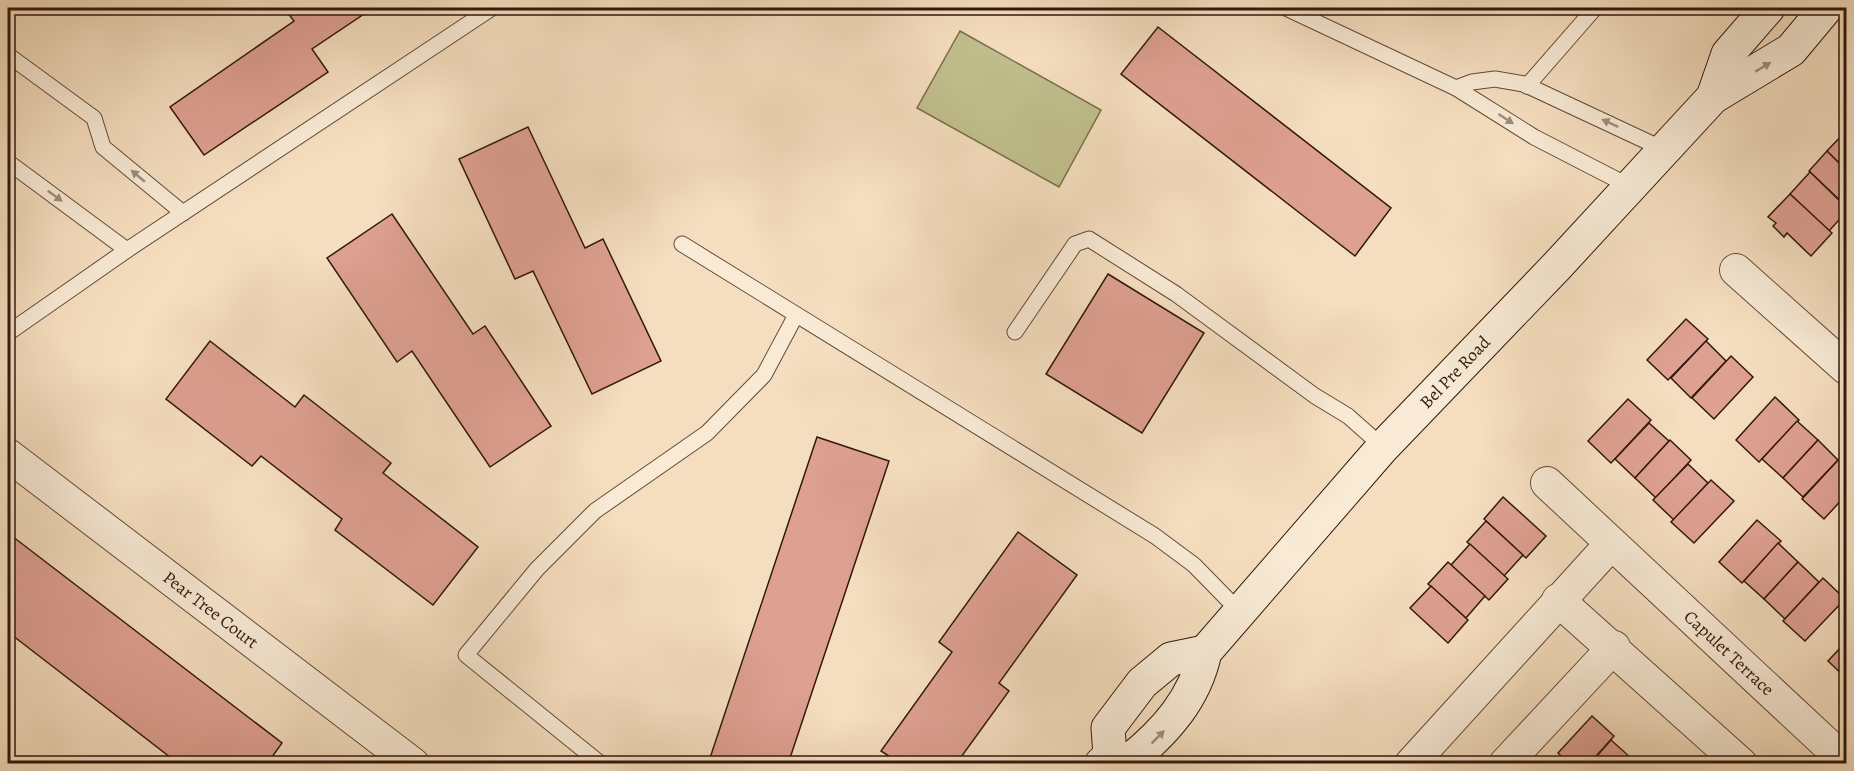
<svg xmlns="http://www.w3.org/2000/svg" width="1854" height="771" font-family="Alegreya,serif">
<rect width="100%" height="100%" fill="#f5debf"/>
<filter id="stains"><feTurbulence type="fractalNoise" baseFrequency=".00333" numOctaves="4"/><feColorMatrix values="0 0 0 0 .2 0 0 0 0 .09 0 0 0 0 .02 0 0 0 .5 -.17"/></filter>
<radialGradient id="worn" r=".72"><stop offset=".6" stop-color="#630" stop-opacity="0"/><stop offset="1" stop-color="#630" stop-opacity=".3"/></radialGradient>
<path fill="#c1c08e" stroke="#7a6c4d" stroke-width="1.5" d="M960 31 1101 110 1059 187 917 108Z"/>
<g fill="#dea091" stroke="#32180c" stroke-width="1.5">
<path d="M284 8H373L312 49 328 72 204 155 170 107 294 21Z"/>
<path d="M1158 27 1391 208 1355 256 1121 74Z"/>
<path d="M528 127 585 248 603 239 661 361 592 394 533 271 515 279 459 159Z"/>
<path d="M1846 131V170L1827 151Z"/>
<path d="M1827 151 1846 170V206L1809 171Z"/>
<path d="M1810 172 1846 207V212L1829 231 1790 194Z"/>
<path d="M1790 194 1832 233 1811 256 1787 233 1784 237 1773 226 1776 223 1768 217Z"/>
<path d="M392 214 473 334 485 326 551 426 490 467 412 351 397 362 327 258Z"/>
<path d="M1108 274 1204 333 1142 433 1046 374Z"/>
<path d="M1686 319 1708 339 1668 380 1647 360Z"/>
<path d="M210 341 295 407 304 395 391 463 383 473 478 547 433 605 335 530 342 519 261 456 252 466 166 399Z"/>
<path d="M1706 341 1726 361 1691 398 1671 378Z"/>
<path d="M1731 356 1753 377 1714 419 1692 398Z"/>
<path d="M1775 397 1799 420 1759 462 1736 440Z"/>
<path d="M1628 399 1651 420 1611 463 1588 441Z"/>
<path d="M1797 421 1818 440 1783 478 1762 459Z"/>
<path d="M1649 423 1669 441 1635 478 1615 459Z"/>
<path d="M817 437 889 461 788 764H708Z"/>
<path d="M1670 440 1691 460 1656 498 1635 478Z"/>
<path d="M1818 440 1838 460 1803 497 1783 478Z"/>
<path d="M1841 457 1846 462V495L1824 519 1802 499Z"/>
<path d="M1688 464 1708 483 1674 520 1653 500Z"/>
<path d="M1711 480 1734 501 1694 543 1671 522Z"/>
<path d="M1503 497 1546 536 1526 558 1484 519Z"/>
<path d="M1757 520 1781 541 1742 583 1719 562Z"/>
<path d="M1486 521 1523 555 1504 576 1467 542Z"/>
<path d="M1018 532 1077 575 999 683 1009 691 956 764H888L892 758 881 751 952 652 939 642Z"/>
<path d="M8 533 282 743 267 764H179L8 632Z"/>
<path d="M1778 543 1798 562 1764 599 1744 581Z"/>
<path d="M1470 544 1508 579 1489 600 1451 565Z"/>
<path d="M1448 562 1485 596 1466 618 1428 584Z"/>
<path d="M1798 562 1819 582 1785 619 1764 599Z"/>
<path d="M1823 578 1845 599 1805 641 1783 621Z"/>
<path d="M1431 586 1468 620 1448 643 1410 608Z"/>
<path d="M1846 642V678L1828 661Z"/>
<path d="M1592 716 1614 736 1589 764H1569L1558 753Z"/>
<path d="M1611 740 1631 758 1627 764H1590Z"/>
</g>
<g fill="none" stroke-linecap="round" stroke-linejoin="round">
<defs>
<g id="service">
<path d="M1286 8 1456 88 1534 137 1629 186"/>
<path d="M8 55 94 118 103 147 183 213"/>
<path d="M1527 86 1595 8"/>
<path d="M1456 88 1472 82 1495 79 1524 84 1663 149"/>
<path d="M8 162 127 250 492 8"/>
<path d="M682 244 1155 536 1194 565 1241 613"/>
<path d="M1015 332 1075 244 1089 239 1176 294 1315 396 1348 416 1383 447"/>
<path d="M8 333 127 250"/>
<path d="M601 764 466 655 537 569 595 511 707 433 764 375 796 315"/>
</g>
<g id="minor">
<path d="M1736 270 1846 368"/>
<path id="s1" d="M8 455 413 764"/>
<path id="s2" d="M1547 483 1846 762"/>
<path d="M1558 600 1741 764"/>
<path d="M1411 764 1611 544"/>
<path d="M1505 764 1614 647"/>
</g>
<g id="secondary">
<path d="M1713 97 1728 54 1768 8"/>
<path id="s3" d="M1110 755 1129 761C1165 732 1195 699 1205 652L1383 447 1557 266 1713 97 1791 50 1826 8"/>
<path d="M1101 764 1110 755 1108 728 1142 683 1171 659 1205 652"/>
</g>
</defs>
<use href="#service" stroke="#634a39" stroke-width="17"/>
<use href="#minor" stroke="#634a39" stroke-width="34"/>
<use href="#secondary" stroke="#32180c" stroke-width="35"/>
<use href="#service" stroke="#f8ead5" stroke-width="15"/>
<use href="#minor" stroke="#f8ead5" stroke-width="32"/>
<use href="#secondary" stroke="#f8ead5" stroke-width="33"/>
</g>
<defs><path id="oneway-solid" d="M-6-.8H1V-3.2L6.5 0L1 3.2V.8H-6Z" transform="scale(1.5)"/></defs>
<g fill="#9f8c7b">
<use href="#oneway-solid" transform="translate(1763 67) rotate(-31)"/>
<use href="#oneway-solid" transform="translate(1506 119) rotate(33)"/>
<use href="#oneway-solid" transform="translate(1610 123) rotate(-155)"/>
<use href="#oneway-solid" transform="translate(138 176) rotate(-140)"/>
<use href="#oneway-solid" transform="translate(55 196) rotate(36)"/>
<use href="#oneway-solid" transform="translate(1158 737) rotate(-45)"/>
</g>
<g text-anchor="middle" stroke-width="6" stroke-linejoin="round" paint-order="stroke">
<g font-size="18" fill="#32180c" stroke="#f8ead5">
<text dy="6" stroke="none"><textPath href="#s3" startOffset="531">Bel Pre Road</textPath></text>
<text dy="6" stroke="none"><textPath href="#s1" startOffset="255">Pear Tree Court</textPath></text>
<text dy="6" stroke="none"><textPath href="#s2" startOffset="249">Capulet Terrace</textPath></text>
</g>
</g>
<rect width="1854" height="771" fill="none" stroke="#f5debf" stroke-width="30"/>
<rect x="9" y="9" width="1836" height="753" fill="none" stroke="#32180c" stroke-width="3"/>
<rect x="15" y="15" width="1824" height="741" fill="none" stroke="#32180c" stroke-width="1.5"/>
<rect width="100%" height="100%" filter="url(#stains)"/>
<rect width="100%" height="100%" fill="url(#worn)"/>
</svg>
